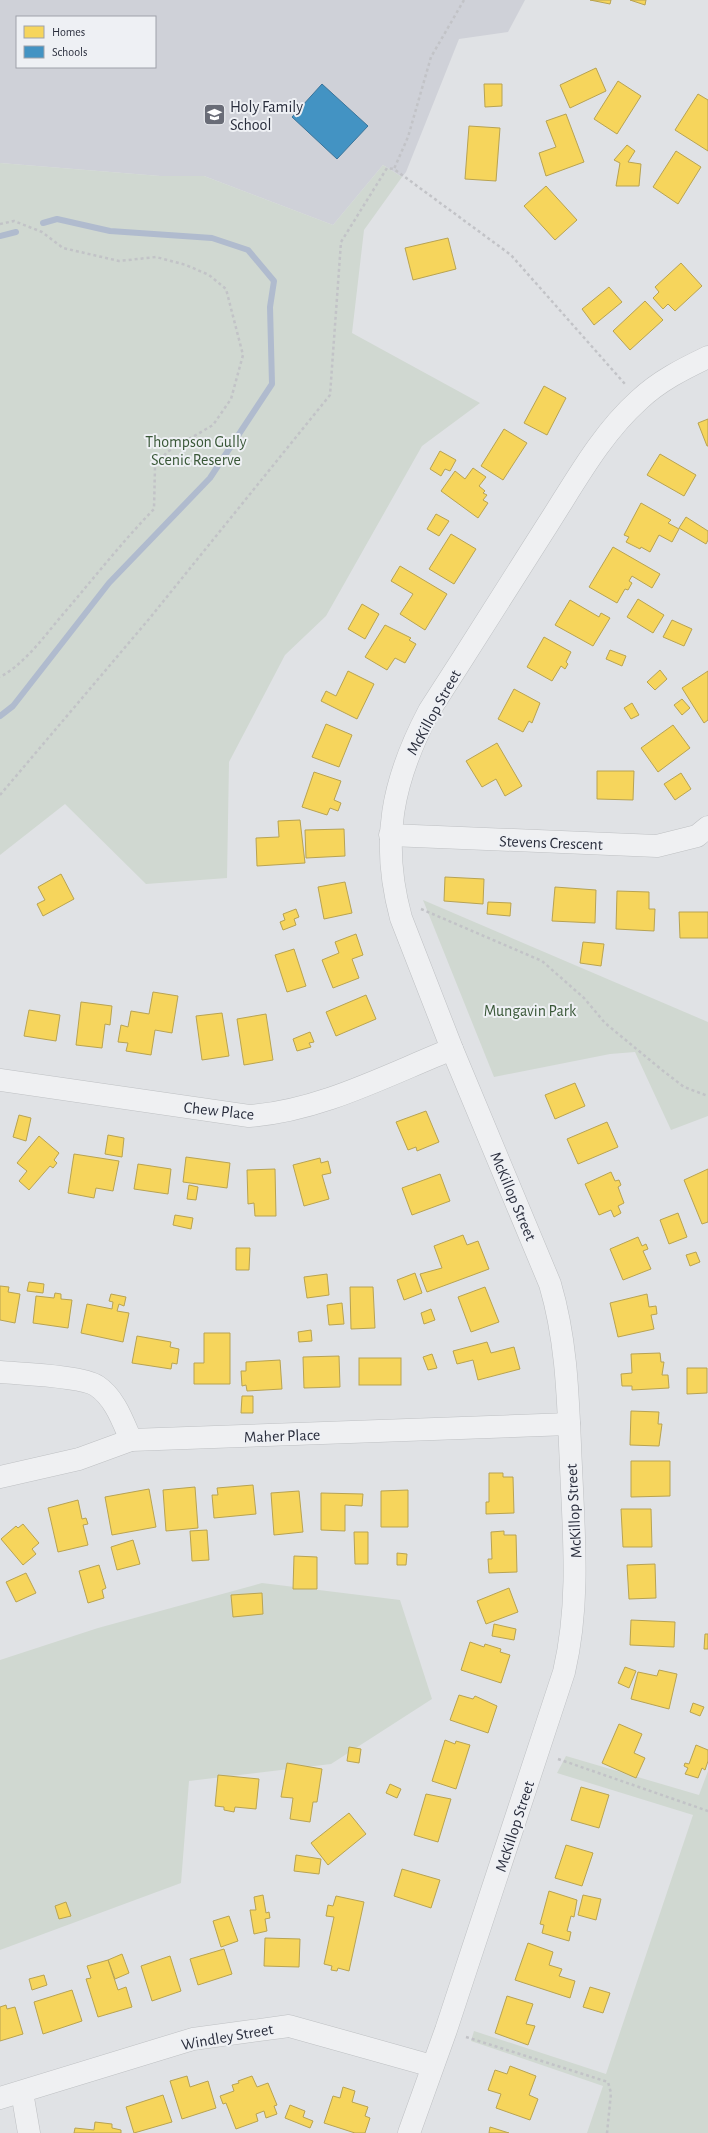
<svg xmlns="http://www.w3.org/2000/svg" width="708" height="2133" font-family="'Alegreya Sans',sans-serif">
<rect width="100%" height="100%" fill="#e0e2e5"/>
<path fill="#cfd1d8" fill-rule="evenodd" d="M0 0H525L508 32 459 39 406 172 402 177 383 165 333 225 204 176H160L0 163ZM17 17H155V67H17Z"/>
<g fill="#d0d8d1">
<path d="M0 163 160 176H204L333 225 383 165 402 177 364 230 352 333 480 403 422 446 326 616 285 655 229 762 227 878 146 884 65 804 0 855Z"/>
<path d="M423 900 708 1022V1116L671 1130 635 1052 610 1054 494 1077Z"/>
<path d="M262 1583 400 1600 432 1699 331 1764 189 1781 181 1883 0 1950V1660L98 1628Z"/>
<path d="M566 1756 699 1795 708 1771V2133H587L603 2086 471 2041 474 2031 606 2074 693 1815 557 1773Z"/>
</g>
<g fill="#f6d55c" stroke="#b8a352">
<path d="M590 0H611L610 4Z"/>
<path d="M630 0H646L645 5Z"/>
<path d="M596 68 606 91 570 108 560 85Z"/>
<path d="M618 81 641 96 617 134 594 119Z"/>
<path d="M484 84H502V106L485 107Z"/>
<path d="M698 94 708 100V151L675 130Z"/>
<path d="M566 114 584 162 546 176 539 153 556 147 546 121Z"/>
<path d="M469 126 500 128 496 181 465 179Z"/>
<path d="M627 145 635 151 628 162 641 164 639 186H616L620 163 614 160Z"/>
<path d="M676 151 701 167 678 204 653 187Z"/>
<path d="M546 186 577 220 555 240 524 206Z"/>
<path d="M448 238 456 269 413 280 405 248Z"/>
<path d="M681 263 702 286 675 311 668 304 663 309 653 298 659 292 655 287Z"/>
<path d="M609 287 622 302 594 325 582 309Z"/>
<path d="M645 301 663 320 630 350 613 331Z"/>
<path d="M544 386 566 398 547 435 524 423Z"/>
<path d="M708 419V446H707L698 423Z"/>
<path d="M504 429 527 443 503 480 481 466Z"/>
<path d="M440 451 456 460 450 471 445 469 441 476 430 469Z"/>
<path d="M660 454 696 475 684 496 647 475Z"/>
<path d="M473 468 486 477 479 486 485 491 483 493 487 495 483 500 488 503 478 518 441 491 455 471 465 479Z"/>
<path d="M641 503 671 520 668 523 679 529 672 542 659 535 650 552 641 547 640 549 626 542 629 537 624 535Z"/>
<path d="M436 514 449 521 439 536 427 529Z"/>
<path d="M686 517 708 531V540L706 544 679 528Z"/>
<path d="M451 534 476 549 454 584 429 569Z"/>
<path d="M613 547 660 574 652 588 632 576 629 581 632 583 628 590 625 589 617 603 589 587Z"/>
<path d="M400 566 447 594 425 630 400 614 413 594 391 581Z"/>
<path d="M638 599 664 615 653 633 627 617Z"/>
<path d="M570 600 599 617 601 613 610 618 593 646 555 625Z"/>
<path d="M362 604 379 614 365 639 348 629Z"/>
<path d="M672 620 692 629 684 646 663 637Z"/>
<path d="M385 625 411 638 409 640 416 644 405 663 395 658 387 670 365 657Z"/>
<path d="M544 637 571 652 566 662 568 664 565 669 561 666 552 681 527 667Z"/>
<path d="M610 650 626 656 622 666 606 659Z"/>
<path d="M660 670 667 679 655 690 647 682Z"/>
<path d="M348 671 374 684 357 719 321 701 326 691 336 696Z"/>
<path d="M708 671V720L704 723 682 688Z"/>
<path d="M514 689 540 703 532 723 529 721 523 732 498 719Z"/>
<path d="M682 699 690 708 682 715 674 705Z"/>
<path d="M632 703 639 715 631 719 624 708Z"/>
<path d="M326 724 352 735 339 767 312 757Z"/>
<path d="M673 725 690 748 658 772 641 748Z"/>
<path d="M497 743 522 786 505 796 496 779 482 787 466 761Z"/>
<path d="M597 771H634L633 800 597 799Z"/>
<path d="M314 772 341 781 334 800 341 803 338 811 330 808 327 815 302 807Z"/>
<path d="M681 773 691 789 675 800 664 784Z"/>
<path d="M300 820 305 863 257 866 256 838 279 837 278 821Z"/>
<path d="M344 829 345 856 306 858 305 830Z"/>
<path d="M61 874 74 899 43 916 37 904 45 900 38 887Z"/>
<path d="M445 877 484 879 483 904 444 901Z"/>
<path d="M345 882 352 913 324 919 318 887Z"/>
<path d="M555 887 596 890 595 923 552 921Z"/>
<path d="M617 891 649 892V909H655L654 931 616 929Z"/>
<path d="M488 902 511 903 510 916 487 914Z"/>
<path d="M296 909 299 917 294 919 296 925 283 930 280 922 285 920 283 914Z"/>
<path d="M679 912H708V938H680Z"/>
<path d="M356 934 363 955 352 959 359 978 333 988 322 960 339 953 335 942Z"/>
<path d="M583 942 604 944 601 966 580 963Z"/>
<path d="M294 949 306 986 287 992 275 955Z"/>
<path d="M153 992 178 996 172 1033 155 1030 151 1055 126 1051 128 1043 118 1042 121 1025 128 1027 131 1011 149 1014Z"/>
<path d="M366 995 376 1019 336 1036 326 1012Z"/>
<path d="M81 1002 112 1006 110 1025 105 1024 102 1048 76 1045Z"/>
<path d="M29 1010 60 1015 56 1041 24 1036Z"/>
<path d="M222 1013 229 1056 202 1060 196 1016Z"/>
<path d="M266 1014 273 1060 244 1065 237 1019Z"/>
<path d="M310 1032 314 1042 309 1043 311 1047 297 1051 293 1039Z"/>
<path d="M575 1083 585 1106 555 1119 545 1095Z"/>
<path d="M426 1111 439 1142 417 1151 416 1147 408 1150 396 1122Z"/>
<path d="M19 1115 31 1118 26 1141 13 1137Z"/>
<path d="M607 1122 618 1147 578 1164 567 1139Z"/>
<path d="M108 1135 124 1138 122 1157 105 1154Z"/>
<path d="M39 1136 59 1153 54 1160 57 1163 53 1168 50 1166 29 1190 19 1181 27 1171 17 1163Z"/>
<path d="M74 1154 119 1161 113 1191 96 1188 94 1198 68 1193Z"/>
<path d="M186 1157 230 1163 227 1188 183 1182Z"/>
<path d="M320 1158 321 1163 328 1161 331 1173 322 1175 329 1199 304 1206 293 1165Z"/>
<path d="M138 1164 171 1169 168 1194 134 1189Z"/>
<path d="M275 1169 276 1216H255L254 1203 248 1204 247 1170Z"/>
<path d="M708 1169V1222L702 1224 684 1180Z"/>
<path d="M611 1172 615 1181 619 1180 621 1185 618 1187 624 1203 618 1206 621 1213 614 1217 611 1210 599 1215 585 1184Z"/>
<path d="M440 1174 450 1201 412 1215 402 1188Z"/>
<path d="M189 1185 198 1187 196 1200 187 1199Z"/>
<path d="M678 1213 687 1237 669 1244 660 1220Z"/>
<path d="M175 1215 193 1218 191 1229 173 1225Z"/>
<path d="M463 1235 467 1245 478 1241 489 1269 427 1292 420 1274 442 1268 434 1246Z"/>
<path d="M638 1237 642 1246 646 1244 648 1249 643 1251 651 1269 623 1280 610 1249Z"/>
<path d="M236 1248H250L249 1270H236Z"/>
<path d="M696 1252 700 1262 690 1266 686 1255Z"/>
<path d="M415 1273 422 1293 404 1300 397 1280Z"/>
<path d="M327 1274 329 1295 307 1298 304 1277Z"/>
<path d="M29 1282 44 1284 43 1293 27 1291Z"/>
<path d="M0 1286 9 1287 8 1292 20 1294 15 1323 0 1320Z"/>
<path d="M350 1287H373L375 1328 351 1329Z"/>
<path d="M485 1287 499 1322 471 1332 458 1297Z"/>
<path d="M55 1293 61 1294V1299L72 1300 68 1328 33 1323 36 1296 54 1298Z"/>
<path d="M111 1294 126 1297 124 1306 119 1304 117 1311 129 1313 123 1342 81 1333 87 1304 112 1309 113 1302 109 1301Z"/>
<path d="M647 1294 649 1307 656 1306 657 1314 651 1315 654 1329 618 1337 610 1303Z"/>
<path d="M342 1303 344 1324 329 1325 327 1305Z"/>
<path d="M431 1309 435 1320 424 1324 421 1313Z"/>
<path d="M311 1330 312 1341 299 1342 298 1332Z"/>
<path d="M204 1333H230V1384H194V1363H204Z"/>
<path d="M137 1336 171 1342 170 1347 179 1349 177 1364 172 1363 171 1369 132 1363Z"/>
<path d="M487 1342 491 1353 514 1347 520 1369 478 1380 473 1360 457 1364 453 1351Z"/>
<path d="M660 1353 661 1362H664L662 1375H668L669 1388 632 1390V1386H622L621 1374 632 1373 631 1354Z"/>
<path d="M432 1354 437 1368 428 1370 423 1357Z"/>
<path d="M339 1356 340 1387 304 1388 303 1357Z"/>
<rect x="359" y="1358" width="42" height="27"/>
<path d="M280 1360 282 1389 247 1391 246 1385 242 1386 241 1371H246V1362Z"/>
<path d="M687 1368H707V1393L687 1394Z"/>
<path d="M242 1396H253V1413H241Z"/>
<path d="M631 1411 659 1412 658 1424H662L659 1446 630 1445Z"/>
<path d="M631 1461H670V1496L631 1497Z"/>
<path d="M489 1473H503V1477H513L514 1513 486 1514V1502H489Z"/>
<path d="M253 1485 256 1514 214 1518 212 1495H218L217 1488Z"/>
<path d="M195 1487 198 1528 166 1531 163 1490Z"/>
<path d="M149 1489 156 1527 112 1535 105 1497Z"/>
<path d="M408 1490V1527H381V1491Z"/>
<path d="M299 1491 303 1532 274 1535 271 1493Z"/>
<path d="M321 1493 363 1494 362 1506 345 1505V1531L321 1530Z"/>
<path d="M78 1500 82 1519 86 1518 88 1524 83 1525 88 1545 58 1552 48 1508Z"/>
<path d="M621 1509H651L652 1547H623Z"/>
<path d="M23 1524 39 1543 32 1549 36 1554 23 1565 1 1539 16 1526 18 1528Z"/>
<path d="M207 1530 209 1560 192 1561 190 1531Z"/>
<path d="M504 1531V1535H516L517 1572 489 1573 488 1559H492L491 1532Z"/>
<path d="M354 1532H368V1564H355Z"/>
<path d="M133 1540 140 1564 117 1570 111 1547Z"/>
<path d="M397 1553 407 1554 406 1565H397Z"/>
<path d="M294 1556 317 1557V1589H293Z"/>
<path d="M655 1564 656 1598 629 1599 627 1565Z"/>
<path d="M99 1565 106 1588 102 1590 104 1598 88 1603 79 1571Z"/>
<path d="M26 1573 36 1593 16 1602 6 1582Z"/>
<path d="M509 1588 518 1612 486 1624 477 1601Z"/>
<path d="M262 1593 263 1614 233 1617 231 1595Z"/>
<path d="M631 1620 675 1622 674 1647 630 1645Z"/>
<path d="M494 1624 516 1629 514 1640 492 1636Z"/>
<path d="M705 1634H708V1649H704Z"/>
<path d="M470 1642 484 1647 485 1644 501 1649 500 1652 510 1655 501 1683 461 1670Z"/>
<path d="M625 1667 636 1671 629 1688 618 1683Z"/>
<path d="M659 1670 677 1674 669 1709 631 1699 638 1672 657 1676Z"/>
<path d="M459 1695 473 1699 475 1696 497 1706 488 1733 450 1720Z"/>
<path d="M693 1703 704 1707 700 1716 690 1712Z"/>
<path d="M619 1724 642 1734 634 1753 645 1758 636 1778 602 1763Z"/>
<path d="M445 1740 455 1744 456 1741 470 1745 456 1789 432 1781Z"/>
<path d="M696 1745 708 1750V1761L705 1770 702 1768 698 1778 685 1774 688 1768 684 1766 685 1763 689 1764Z"/>
<path d="M349 1747 361 1749 359 1763 347 1761Z"/>
<path d="M287 1763 322 1769 317 1802H313L310 1822 290 1819 293 1798 281 1797Z"/>
<path d="M218 1775 259 1779 256 1809 235 1807 234 1812 224 1810V1807L215 1806Z"/>
<path d="M390 1784 401 1789 397 1798 386 1793Z"/>
<path d="M581 1787 609 1795 599 1828 571 1820Z"/>
<path d="M426 1794 451 1799 438 1842 414 1835Z"/>
<path d="M349 1813 366 1834 328 1865 311 1843Z"/>
<path d="M566 1845 593 1853 582 1886 555 1878Z"/>
<path d="M296 1855 321 1859 319 1874 294 1871Z"/>
<path d="M402 1869 440 1880 431 1908 394 1896Z"/>
<path d="M549 1891 577 1900 574 1917 571 1916 567 1931 571 1932 569 1941 542 1933 544 1925 540 1924Z"/>
<path d="M263 1895 266 1913 269 1912 270 1918 265 1919 267 1931 254 1934 250 1910H256L254 1897Z"/>
<path d="M583 1895 601 1899 596 1920 578 1915Z"/>
<path d="M336 1896 364 1902 349 1971 338 1968 337 1971 331 1970 332 1966 324 1964 334 1917 326 1916 328 1905 333 1906Z"/>
<path d="M66 1902 71 1916 59 1919 55 1906Z"/>
<path d="M229 1916 238 1941 221 1947 213 1921Z"/>
<path d="M265 1938 300 1939 299 1967 264 1966Z"/>
<path d="M528 1943 553 1952 549 1965 562 1969 559 1976 575 1981 570 1998 515 1980Z"/>
<path d="M224 1949 232 1974 198 1985 190 1959Z"/>
<path d="M122 1954 129 1973 115 1979 108 1960Z"/>
<path d="M170 1956 181 1991 152 2001 141 1966Z"/>
<path d="M108 1960 118 1990 126 1987 132 2007 98 2017 86 1979 91 1978 87 1966Z"/>
<path d="M44 1975 47 1985 32 1990 29 1979Z"/>
<path d="M590 1987 610 1993 603 2013 583 2007Z"/>
<path d="M72 1990 82 2021 43 2034 34 2002Z"/>
<path d="M507 1996 533 2004 526 2024 535 2026 528 2045 495 2033Z"/>
<path d="M6 2005 7 2009 15 2007 23 2034 0 2041V2007Z"/>
<path d="M510 2066 536 2076 529 2095 538 2099 530 2120 496 2108 501 2094 488 2090 495 2070 507 2074Z"/>
<path d="M187 2076 190 2087 208 2081 216 2108 182 2119 170 2081Z"/>
<path d="M252 2076 257 2087 268 2083 277 2105 274 2106 277 2114 266 2118 264 2111 256 2114 258 2121 236 2129 226 2103 223 2104 220 2096 234 2091 232 2085 239 2083 238 2081Z"/>
<path d="M343 2087 355 2091 352 2102 368 2107 365 2116 370 2118 365 2133H355L324 2123 333 2096 340 2098Z"/>
<path d="M163 2095 172 2122 134 2133 126 2107Z"/>
<path d="M290 2105 305 2111 303 2117 313 2121 310 2128 285 2118Z"/>
<path d="M95 2122 112 2124V2128L121 2130V2133H74L75 2128 94 2130Z"/>
<path d="M490 2127 509 2133H489Z"/>
</g>
<path fill="#4393c3" stroke="#3b749a" d="M322 84 368 126 337 159 292 117Z"/>
<g fill="none" stroke-linecap="round" stroke-linejoin="round">
<g stroke="#b0bbce" stroke-width="6">
<path d="M0 236 16 232"/>
<path d="M0 716 13 706 109 583 210 478 272 384 270 307 274 281 248 250 212 238 110 231 57 219 43 223"/>
</g>
<defs>
<g id="minor">
<path d="M390 835 657 846 697 836 708 827"/>
<path d="M0 1080 249 1116C320 1111 387 1075 452 1049"/>
<path d="M0 1372C20 1374 83 1376 97 1386 115 1398 123 1422 131 1440"/>
<path d="M0 1477 79 1459 131 1440 569 1424"/>
<path d="M22 2092 29 2133"/>
<path d="M0 2098 193 2039 289 2026 432 2066"/>
<path d="M409 2133 446 2030 564 1672C580 1604 574 1536 571 1467 568 1405 568 1345 550 1284L452 1049 401 918C380 841 392 781 429 711 469 649 508 587 548 524 575 482 601 434 639 400 659 381 683 369 708 357"/>
</g>
</defs>
<use href="#minor" stroke="#bec0c3" stroke-width="23"/>
<g stroke="#c2c3c7" stroke-width="2.5" stroke-dasharray="3 3" stroke-linecap="butt">
<path d="M464 0 431 57 408 137 394 169 511 255 625 384"/>
<path d="M0 224 14 221 42 232 63 248 119 261 156 257 186 265 209 275 226 289 243 355 231 399 213 425 167 452 155 467 154 509C122 542 94 578 64 613 45 635 26 663 0 677"/>
<path d="M0 795 149 619 330 395 341 242 387 168 394 169"/>
<path d="M421 909 542 961 584 998 605 1023 662 1070 684 1087 708 1096"/>
<path d="M558 1759 708 1811"/>
<path d="M466 2037 608 2082 611 2093 607 2133"/>
</g>
<use href="#minor" stroke="#eff0f2" stroke-width="22"/>
</g>
<defs>
<symbol id="school-square" viewBox="-11 -11 22 22"><rect x="-9" y="-9" width="18" height="18" rx="4" fill="#696c77" stroke="#eef0f4"/><path d="M0-5L7-2L0 1L-7-2ZM-4 1L0 2.5L4 1V4Q0 6-4 4Z" fill="#fff"/></symbol>
</defs>
<g fill-rule="evenodd">
<use href="#school-square" x="202" y="102" width="25" height="25"/>
</g>
<g text-anchor="middle" stroke-width="4" stroke-linejoin="round" paint-order="stroke">
<g font-size="16" fill="#292d3c" stroke="#eef0f4" text-anchor="start">
<text x="230" y="112">Holy Family<tspan x="230" dy="18">School</tspan></text>
</g>
<g font-size="16" fill="#395737" stroke="#eef0f4">
<text x="196" y="447">Thompson Gully<tspan x="196" dy="18">Scenic Reserve</tspan></text>
<text x="530" y="1016">Mungavin Park</text>
</g>
<g font-size="16" fill="#292d3c" stroke="#eef0f4">
<text transform="translate(433 712) rotate(-61)" y="6">McKillop Street</text>
<text transform="translate(551 842) rotate(2)" y="6">Stevens Crescent</text>
<text transform="translate(219 1110) rotate(6)" y="6">Chew Place</text>
<text transform="translate(514 1196) rotate(67)" y="6">McKillop Street</text>
<text transform="translate(282 1435) rotate(-2)" y="6">Maher Place</text>
<text transform="translate(573 1511) rotate(-93)" y="6">McKillop Street</text>
<text transform="translate(514 1826) rotate(-72)" y="6">McKillop Street</text>
<text transform="translate(227 2036) rotate(-10)" y="6">Windley Street</text>
</g>
</g>
<rect x="16" y="16" width="140" height="52" fill="#eef0f4" stroke="#9fa2aa"/>
<rect x="24" y="26" width="20" height="12" fill="#f6d55c" stroke="#9fa2aa"/>
<text x="52" y="36" font-size="12" fill="#292d3c">Homes</text>
<rect x="24" y="46" width="20" height="12" fill="#4393c3" stroke="#9fa2aa"/>
<text x="52" y="56" font-size="12" fill="#292d3c">Schools</text>
</svg>
